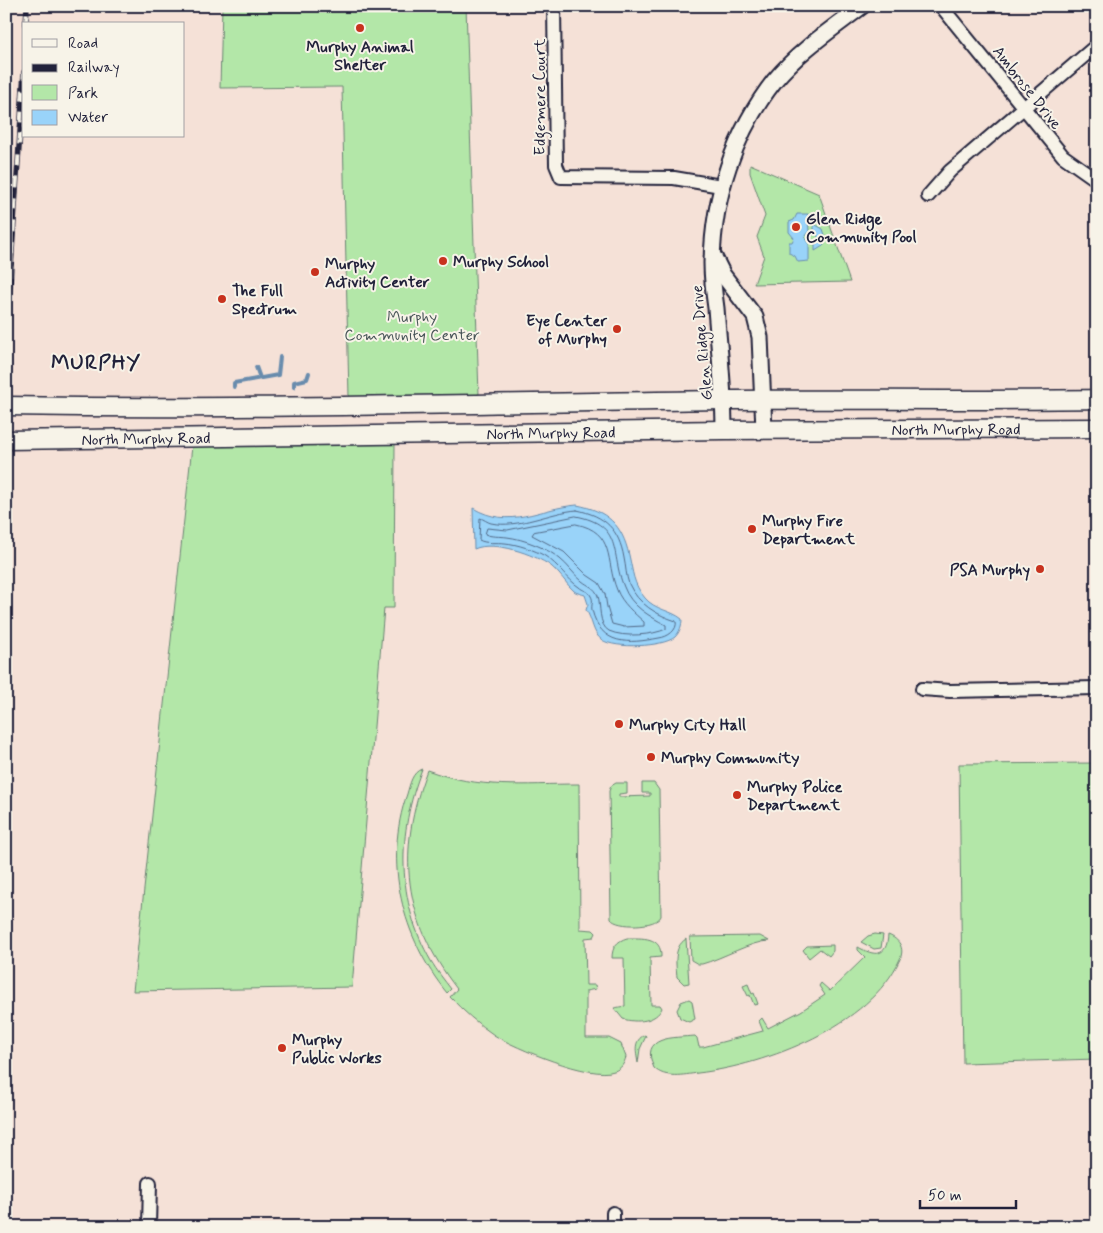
<svg xmlns="http://www.w3.org/2000/svg" width="1103" height="1233" font-family="Mynerve,sans-serif">
<rect width="100%" height="100%" fill="#f5e1d7"/>
<filter id="ink" filterUnits="userSpaceOnUse"><feTurbulence type="fractalNoise" baseFrequency=".02" numOctaves="2"/><feDisplacementMap in="SourceGraphic" scale="10" xChannelSelector="R" yChannelSelector="G"/><feConvolveMatrix kernelMatrix="1 2 1 2 8 2 1 2 1" color-interpolation-filters="sRGB"/></filter>
<g filter="url(#ink)">
<g fill="#b3e7a8" stroke="#6a8472">
<path d="M222 6H466L479 395 349 397 342 87 220 88Z"/>
<path d="M750 164 819 194 850 282 754 284 764 256 757 237 765 216 750 173Z"/>
<path d="M395 443 394 608H384L352 987 133 991 192 446Z"/>
<path d="M1097 763V1059L963 1063 959 764Z"/>
<path d="M422 769C397 833 396 900 431 961 437 971 444 980 451 989L447 993C402 938 383 862 407 794 410 784 412 772 422 769Z"/>
<path d="M427 770C481 790 522 784 579 784L580 929 593 930 596 933 594 937 585 938 586 985H595L596 989 586 991V1038H609L621 1044 626 1057C624 1064 621 1069 614 1071 591 1080 515 1048 494 1035 478 1024 463 1011 450 997L457 989C403 919 396 852 427 770Z"/>
<path d="M616 783H627V793L619 794V797L650 796V793H642V783H654L659 790 661 916C657 927 617 928 611 919L609 791 611 786Z"/>
<path d="M875 934 883 935 881 948 874 949 861 942 868 936Z"/>
<path d="M888 935C899 939 905 948 900 959 870 1026 766 1065 698 1073 683 1075 665 1079 654 1068 639 1035 674 1038 695 1036L697 1038 699 1047H703L763 1031 759 1021 762 1018 768 1028 801 1011 825 995 819 986 821 983 830 991 865 957 858 950V947C874 956 887 958 888 935Z"/>
<path d="M760 936 769 941C752 941 721 959 702 964H698L691 960 690 937Z"/>
<path d="M627 938C642 938 662 936 661 957L650 958 651 1005H660L662 1008C656 1022 636 1023 623 1019L614 1008 625 1006 624 958H612C612 947 617 941 627 938Z"/>
<path d="M686 939 689 983 684 984 677 977C676 964 673 947 686 939Z"/>
<path d="M833 945V951L829 956 820 949 809 958 803 950 807 946Z"/>
<path d="M748 984 752 994 754 993 758 1004 754 1005 750 995 748 996 743 986Z"/>
<path d="M689 999 692 1001 695 1019 689 1022 680 1018 677 1010 681 1002Z"/>
<path d="M645 1035 646 1036 640 1049 638 1063C636 1052 633 1040 645 1035Z"/>
</g>
<g fill="#99d3f9" stroke="#698cad">
<path d="M797 214H808L809 232 805 237 809 243V261L798 262 795 256 789 253V242H792L794 238 789 232V222L794 220Z"/>
<path d="M814 224 823 229 826 238 823 246 815 251V244L819 238 814 231Z"/>
<path d="M577 505C607 511 622 524 629 555 633 572 633 584 645 598 655 610 671 610 682 619 682 625 680 632 675 637 663 647 615 649 602 640 592 633 593 620 586 610L588 604 585 595C582 594 576 593 574 591 566 584 560 573 551 566 534 554 494 540 474 549L473 508C510 530 539 508 577 505Z"/>
</g>
<g fill="none" stroke-linecap="round" stroke-linejoin="round">
<g stroke="#526987" stroke-width="1">
<path d="M577 510C605 516 619 529 624 558 626 567 626 576 629 584 638 604 657 615 676 621 678 630 668 637 659 638 628 644 601 646 592 610 591 605 594 601 591 596 588 590 583 591 579 587 568 580 559 565 545 556 535 550 517 544 505 543 497 542 486 544 479 540L480 518C484 519 487 522 491 523 518 529 550 512 577 510Z"/>
<path d="M576 516C624 525 610 554 624 587 631 606 649 616 666 625V629C653 635 624 638 609 631 598 625 601 605 598 596 595 587 588 586 582 581 574 575 568 565 560 559 547 548 524 539 507 537 500 536 491 537 485 534L487 528 507 530Z"/>
<path d="M576 524C616 532 605 561 617 590 622 603 634 613 644 622V626L624 627 612 624 607 607 605 594 599 583 587 575 564 552 532 535 534 532Z"/>
</g>
<g stroke="#698cad" stroke-width="4">
<path d="M256 367 260 378"/>
<path d="M234 387V383L278 375 280 357"/>
<path d="M294 387V382L307 379 309 373"/>
</g>
<defs>
<g id="minor">
<path d="M554 6 556 165 561 177 674 178 721 186"/>
<path d="M941 6 1063 156 1097 180"/>
<path d="M928 196 950 171 1097 45"/>
<path d="M922 689 950 691 1097 688"/>
<path d="M613 1213V1227"/>
<path d="M149 1227 150 1183"/>
</g>
<g id="tertiary">
<path d="M714 257 723 275 755 317 760 337 764 430"/>
<path d="M724 430C724 389 719 349 716 308 714 294 712 278 712 263 713 197 734 132 775 80 799 51 832 29 862 6"/>
</g>
<g id="secondary">
<path d="M6 406C246 410 485 403 724 400 848 399 973 401 1097 399"/>
<path id="s1" d="M6 440 724 430 1097 428"/>
</g>
</defs>
<use href="#minor" stroke="#22223b" stroke-width="16"/>
<use href="#tertiary" stroke="#22223b" stroke-width="19"/>
<use href="#secondary" stroke="#22223b" stroke-width="21"/>
<use href="#minor" stroke="#f7f3e8" stroke-width="12"/>
<use href="#tertiary" stroke="#f7f3e8" stroke-width="15"/>
<use href="#secondary" stroke="#f7f3e8" stroke-width="18"/>
<defs>
<g id="rail">
<path d="M26 24 27 6"/>
<path d="M6 342 24 72"/>
</g>
</defs>
<use href="#rail" stroke="#22223b" stroke-width="5.5"/>
<use href="#rail" stroke="#f7f3e8" stroke-width="4" stroke-dasharray="11" stroke-linecap="butt"/>
</g>
</g>
<g fill="#c8321e" stroke="#f7f3e8" stroke-width="2">
<circle cx="360" cy="28" r="5"/>
<circle cx="796" cy="227" r="5"/>
<circle cx="443" cy="261" r="5"/>
<circle cx="315" cy="272" r="5"/>
<circle cx="222" cy="299" r="5"/>
<circle cx="617" cy="329" r="5"/>
<circle cx="752" cy="529" r="5"/>
<circle cx="1040" cy="569" r="5"/>
<circle cx="619" cy="724" r="5"/>
<circle cx="651" cy="757" r="5"/>
<circle cx="737" cy="795" r="5"/>
<circle cx="282" cy="1048" r="5"/>
</g>
<g text-anchor="middle" stroke-width="4" stroke-linejoin="round" paint-order="stroke">
<g font-size="16" font-weight="bold" fill="#22223b" stroke="#f7f3e8" text-anchor="start">
<text x="360" y="52" text-anchor="middle">Murphy Animal<tspan x="360" dy="18">Shelter</tspan></text>
<text x="806" y="224">Glen Ridge<tspan x="806" dy="18">Community Pool</tspan></text>
<text x="453" y="267">Murphy School</text>
<text x="325" y="269">Murphy<tspan x="325" dy="18">Activity Center</tspan></text>
<text x="232" y="296">The Full<tspan x="232" dy="18">Spectrum</tspan></text>
<text x="607" y="326" text-anchor="end">Eye Center<tspan x="607" dy="18">of Murphy</tspan></text>
<text x="762" y="526">Murphy Fire<tspan x="762" dy="18">Department</tspan></text>
<text x="1030" y="575" text-anchor="end">PSA Murphy</text>
<text x="629" y="730">Murphy City Hall</text>
<text x="661" y="763">Murphy Community</text>
<text x="747" y="792">Murphy Police<tspan x="747" dy="18">Department</tspan></text>
<text x="292" y="1045">Murphy<tspan x="292" dy="18">Public Works</tspan></text>
</g>
<g font-size="16" fill="#22223b" stroke="#f7f3e8">
<text transform="translate(1028 87) rotate(52)" y="6">Ambrose Drive</text>
<text transform="translate(539 97) rotate(-90)" y="6">Edgemere Court</text>
<text transform="translate(701 343) rotate(-95)" y="6">Glen Ridge Drive</text>
<text dy="6" stroke="none"><textPath href="#s1" startOffset="950">North Murphy Road</textPath></text>
<text dy="6" stroke="none"><textPath href="#s1" startOffset="545">North Murphy Road</textPath></text>
<text dy="6" stroke="none"><textPath href="#s1" startOffset="140">North Murphy Road</textPath></text>
</g>
<g font-size="16" fill="#465356" stroke="#f7f3e8">
<text x="412" y="322">Murphy<tspan x="412" dy="18">Community Center</tspan></text>
</g>
<g font-size="21" font-weight="bold" letter-spacing="1" fill="#22223b" stroke="#f7f3e8">
<text x="96" y="369">MURPHY</text>
</g>
</g>
<rect width="1103" height="1233" fill="none" stroke="#f7f3e8" stroke-width="25"/>
<rect x="12" y="12" width="1078" height="1208" fill="none" stroke="#22223b" stroke-width="2" filter="url(#ink)"/>
<rect x="22" y="22" width="162" height="115" fill="#f7f3e8" stroke="#a29fa3"/>
<rect x="32" y="39" width="25" height="8" fill="#f7f3e8" stroke="#a29fa3"/>
<text x="68" y="48" font-size="15" fill="#22223b">Road</text>
<rect x="32" y="64" width="25" height="8" fill="#22223b" stroke="#a29fa3"/>
<text x="68" y="72" font-size="15" fill="#22223b">Railway</text>
<rect x="32" y="85" width="25" height="15" fill="#b3e7a8" stroke="#a29fa3"/>
<text x="68" y="98" font-size="15" fill="#22223b">Park</text>
<rect x="32" y="110" width="25" height="15" fill="#99d3f9" stroke="#a29fa3"/>
<text x="68" y="122" font-size="15" fill="#22223b">Water</text>
<path d="M920 1200v8h96v-8" fill="none" stroke="#22223b" stroke-width="2.5"/>
<text x="928" y="1200" font-size="15" fill="#22223b" stroke="#f7f3e8" stroke-width="4" paint-order="stroke">50 m</text>
</svg>
